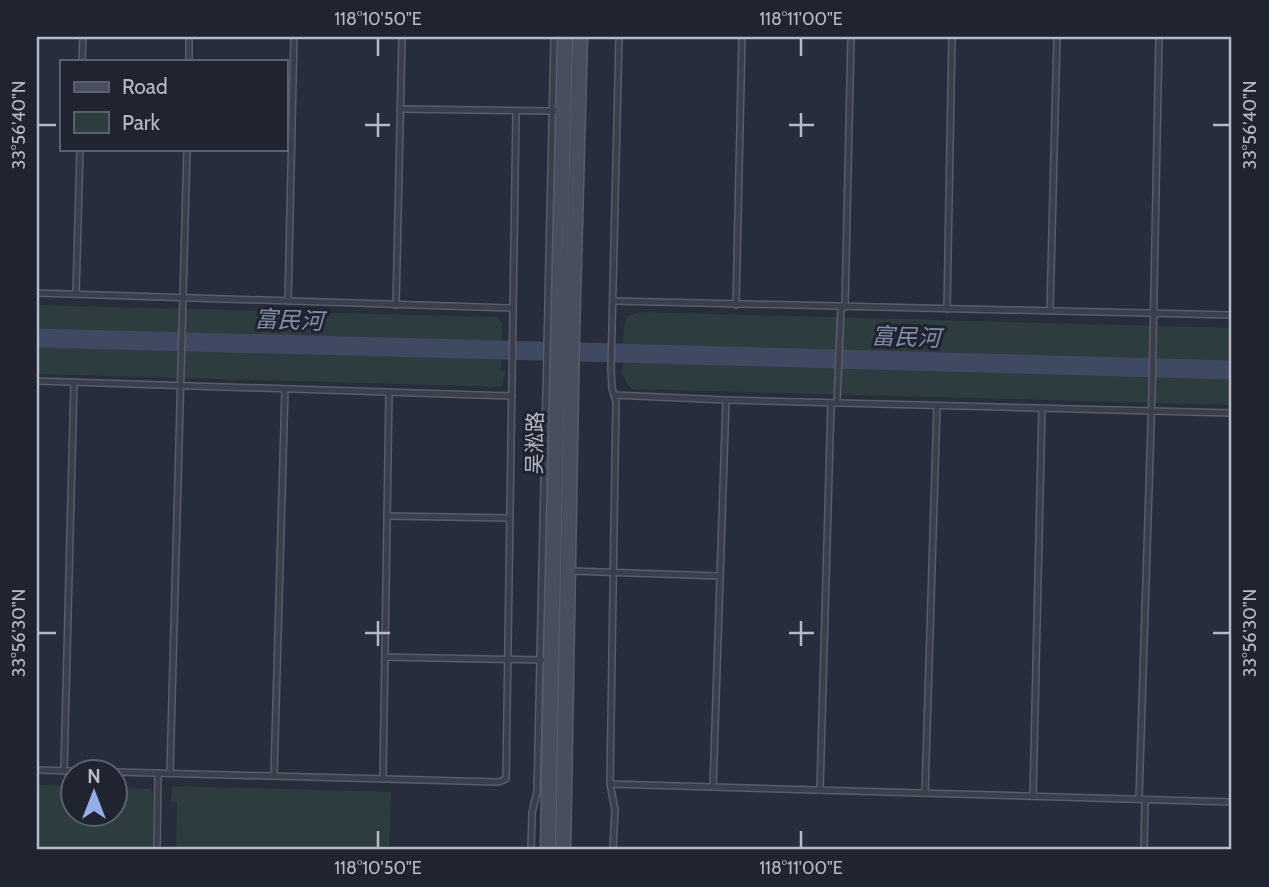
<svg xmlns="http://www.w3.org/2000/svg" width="1269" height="887" font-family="Cabin,'Noto Sans SC',sans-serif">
<rect width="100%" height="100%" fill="#272d3a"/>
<g fill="#2d3d3f">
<path d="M37 305 497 317 502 323 501 371 506 372 501 387 37 374Z"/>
<path d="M639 312 1232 328V405L632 389 628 385 622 374 624 325 628 316Z"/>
<path d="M37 785 73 786 74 814H116V788L150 789 153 792V850H37Z"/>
<path d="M172 786 391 792 389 850H176L177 803 171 802Z"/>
</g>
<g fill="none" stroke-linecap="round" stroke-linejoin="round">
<g stroke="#3f4961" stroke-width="19">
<path d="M37 338 539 351"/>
<path d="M578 352 1232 370"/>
</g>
<defs>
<g id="service">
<path d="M82 61 83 37"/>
<path d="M189 61V37"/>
<path d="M401 109 555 111"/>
<path d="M37 293 513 308"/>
<path d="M76 294 80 149"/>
<path d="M288 301 294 37"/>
<path d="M613 301 1232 315"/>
<path d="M396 305 402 37"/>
<path d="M736 305 742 37"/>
<path d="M845 307 851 37"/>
<path d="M947 309 952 37"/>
<path d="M1050 311 1057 37"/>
<path d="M37 381 512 396"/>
<path d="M614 395 726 400 1232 413"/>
<path d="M837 403 841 307"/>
<path d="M387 516 510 518"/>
<path d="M571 571 720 576"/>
<path d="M385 657 542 660"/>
<path d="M37 770 109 772"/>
<path d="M64 770 74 382"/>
<path d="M116 772 498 782 506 779 516 111"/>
<path d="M170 773 187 149"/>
<path d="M274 776 285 389"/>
<path d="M383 779 389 392"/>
<path d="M610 784 1232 802"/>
<path d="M713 787 726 400"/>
<path d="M820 790 831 403"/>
<path d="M925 793 937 406"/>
<path d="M1033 796 1042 408"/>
<path d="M1139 799 1152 394 1159 37"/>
<path d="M157 850 158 773"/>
<path d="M531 850 532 813 537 792 554 37"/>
<path d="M613 850 615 809 610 784 616 401 612 388 611 369 619 37"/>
<path d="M1144 850 1145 800"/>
</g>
<g id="secondary">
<path d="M548 850 551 660 565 37"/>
<path d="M563 850 572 333 580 37"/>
</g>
</defs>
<use href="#service" stroke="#585d69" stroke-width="8"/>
<use href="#secondary" stroke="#585d69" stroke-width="17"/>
<use href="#service" stroke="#3a3f4b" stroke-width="5"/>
<use href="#secondary" stroke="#494e5d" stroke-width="14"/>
</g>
<path fill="none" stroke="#b6bac6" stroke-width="2.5" d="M378 38V56M801 38V56M378 113V137M801 113V137M38 125H56M365 125H390M789 125H814M1213 125H1230M378 621V646M801 621V646M38 633H56M365 633H390M789 633H814M1213 633H1230M378 831V848M801 831V848"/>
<g text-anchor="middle" stroke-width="6" stroke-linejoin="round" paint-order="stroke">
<g font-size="21" fill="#b6bac6" stroke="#1f2430">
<text transform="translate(535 443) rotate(-89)" y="7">吴淞路</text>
</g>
<g font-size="23" font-style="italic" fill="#828eaa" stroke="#1f2430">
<text transform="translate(289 320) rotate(2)" y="8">富民河</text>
<text transform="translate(906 337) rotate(2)" y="8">富民河</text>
</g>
</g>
<rect width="1269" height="887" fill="none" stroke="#1f2430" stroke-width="77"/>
<rect x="60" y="60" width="228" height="91" fill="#1f2430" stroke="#5b606c" stroke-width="2"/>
<rect x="74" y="82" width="35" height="10" fill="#494e5d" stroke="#5b606c" stroke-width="2"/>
<text x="122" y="94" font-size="21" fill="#b6bac6">Road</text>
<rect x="74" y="112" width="35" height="21" fill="#2d3d3f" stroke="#5b606c" stroke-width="2"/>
<text x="122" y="130" font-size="21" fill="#b6bac6">Park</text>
<g transform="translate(94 793)"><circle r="33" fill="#1f2430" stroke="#5b606c" stroke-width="2"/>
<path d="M0-5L12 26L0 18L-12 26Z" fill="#97adea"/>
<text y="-10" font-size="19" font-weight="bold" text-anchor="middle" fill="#b6bac6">N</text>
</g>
<rect x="38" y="38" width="1192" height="810" fill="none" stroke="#b6bac6" stroke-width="2.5"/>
<g font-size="18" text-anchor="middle" fill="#b6bac6">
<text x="378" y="25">118°10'50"E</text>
<text x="801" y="25">118°11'00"E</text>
<text transform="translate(19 125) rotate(-90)" y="6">33°56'40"N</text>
<text transform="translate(1250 125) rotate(-90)" y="6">33°56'40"N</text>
<text transform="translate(19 633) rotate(-90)" y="6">33°56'30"N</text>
<text transform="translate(1250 633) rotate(-90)" y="6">33°56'30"N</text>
<text x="378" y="874">118°10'50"E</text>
<text x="801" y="874">118°11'00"E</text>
</g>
</svg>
